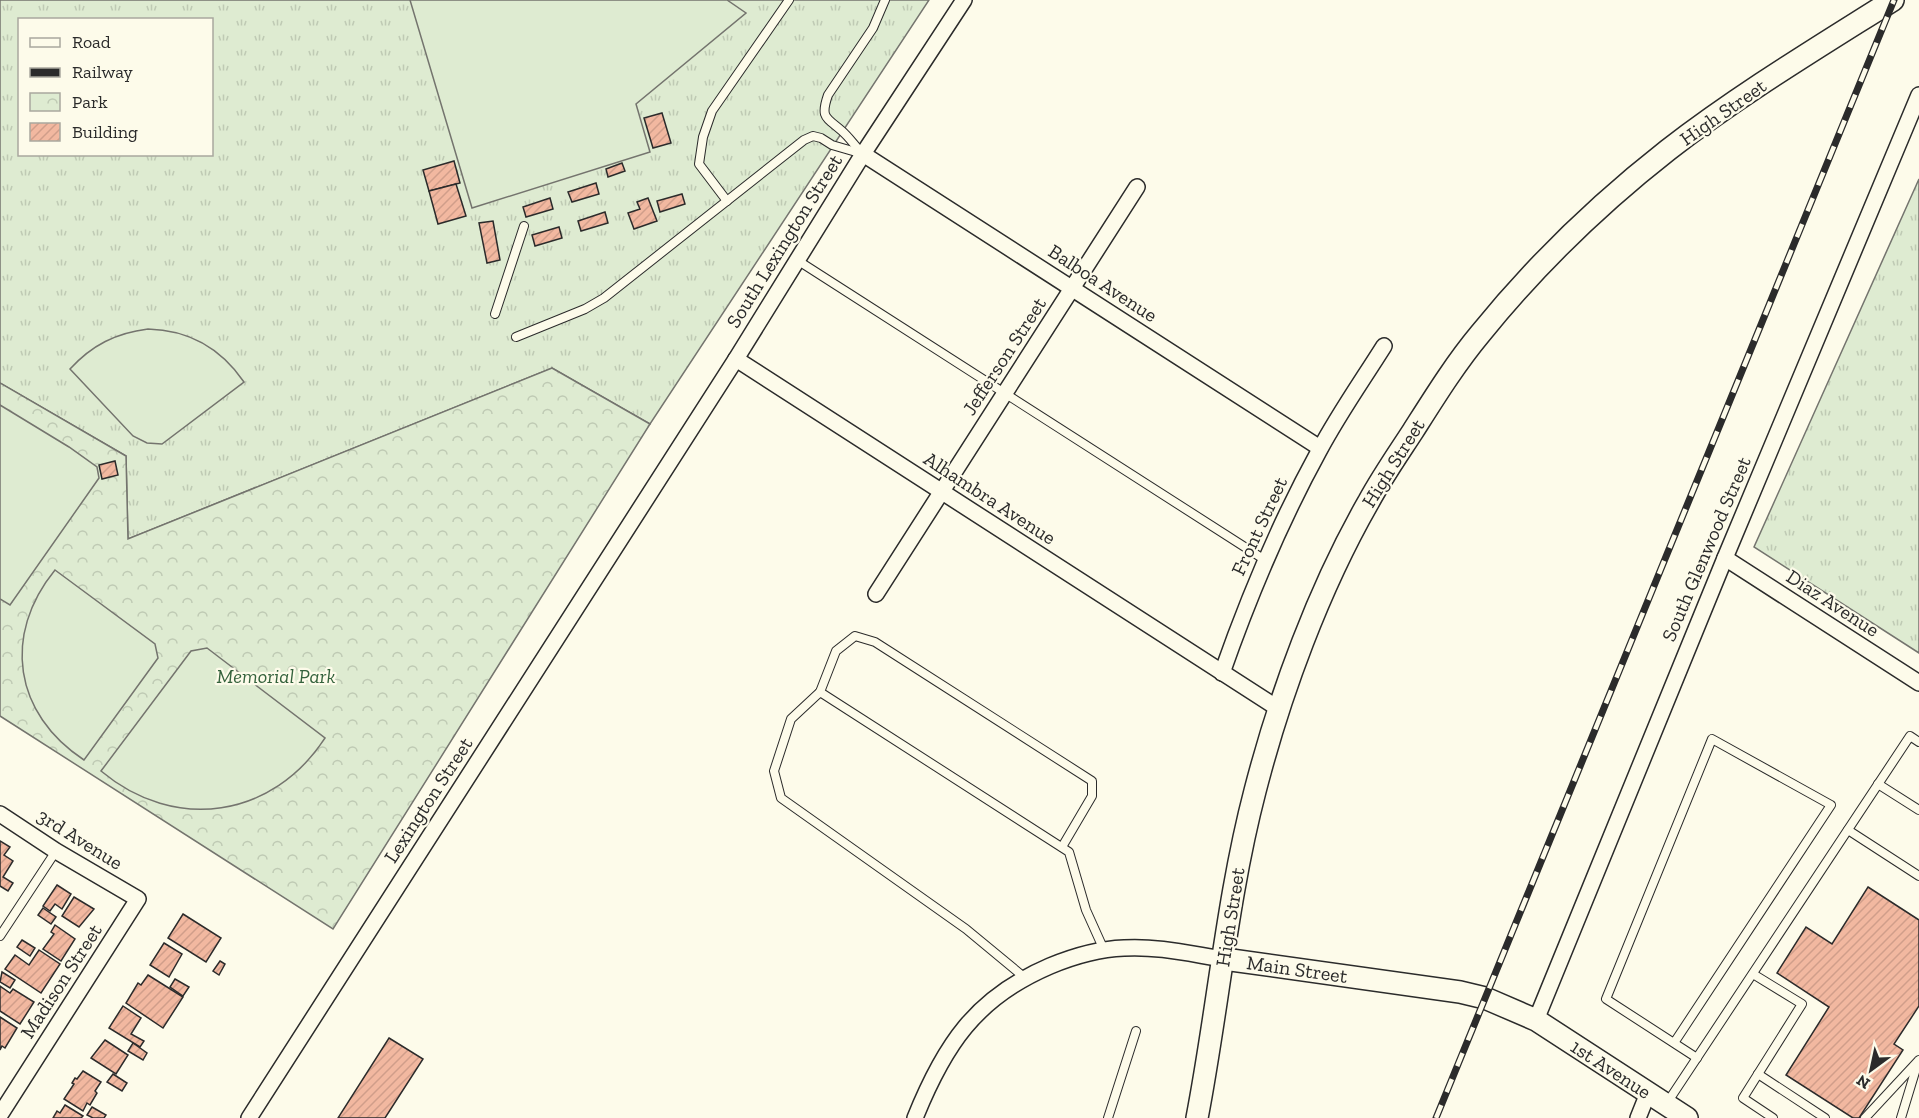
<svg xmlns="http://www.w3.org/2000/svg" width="1919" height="1118" font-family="'Zilla Slab',serif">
<defs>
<pattern id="grass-tufts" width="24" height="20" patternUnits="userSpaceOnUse" patternTransform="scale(1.5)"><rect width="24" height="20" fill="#deebd1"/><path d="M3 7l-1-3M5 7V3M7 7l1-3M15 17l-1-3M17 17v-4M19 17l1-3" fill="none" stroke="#bfcab4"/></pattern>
<pattern id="park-crowns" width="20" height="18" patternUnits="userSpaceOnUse" patternTransform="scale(1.5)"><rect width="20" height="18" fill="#deebd1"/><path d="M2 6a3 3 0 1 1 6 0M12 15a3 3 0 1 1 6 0" fill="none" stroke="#bfcab4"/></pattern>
<pattern id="building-hatch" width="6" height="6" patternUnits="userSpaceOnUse" patternTransform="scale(1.5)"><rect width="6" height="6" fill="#f2b8a0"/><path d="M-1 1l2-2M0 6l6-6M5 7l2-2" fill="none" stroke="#d09e8a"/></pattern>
</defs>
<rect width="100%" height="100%" fill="#fdfbea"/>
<g fill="url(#grass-tufts)" stroke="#74746e" stroke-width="1.5" fill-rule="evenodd">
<path d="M0 0H929L650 424 552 368 128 539 126 456 0 383ZM20 20H212V154H20Z"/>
<path d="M1919 179V653L1754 547Z"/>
</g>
<path fill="url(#park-crowns)" stroke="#74746e" stroke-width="1.5" d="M552 368 650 424 333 929 0 716V383L126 456 128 539Z"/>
<g fill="#deebd1" stroke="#74746e" stroke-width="1.5">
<path d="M410 0H727L746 13 636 104 650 152 472 208Z"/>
<path d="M148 329C189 330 220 347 244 382L162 444 147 443 133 436 70 369C92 345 116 333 148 329Z"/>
<path d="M0 405 69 447 97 467 99 478 10 605 0 599Z"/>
<path d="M55 570 155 644 158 658 84 760C14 714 2 635 55 570Z"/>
<path d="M207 648 325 738C273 818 175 833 101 771L191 651Z"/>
</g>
<g fill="url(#building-hatch)" stroke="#2b2b2b" stroke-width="1.5">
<path d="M662 113 671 143 653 148 644 118Z"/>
<path d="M454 161 460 183 429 191 423 170Z"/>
<path d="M622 163 625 171 608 177 606 169Z"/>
<path d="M596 183 599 194 572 202 568 192Z"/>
<path d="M456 184 466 216 438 224 429 191Z"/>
<path d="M682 194 685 204 660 212 657 201Z"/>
<path d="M550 198 553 209 526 217 523 207Z"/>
<path d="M648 198 657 221 634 229 628 213 640 209 637 202Z"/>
<path d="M605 212 608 223 581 231 578 221Z"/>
<path d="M493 221 500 260 487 263 479 223Z"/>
<path d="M559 227 562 238 535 246 532 235Z"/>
<path d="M115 461 118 475 102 479 99 465Z"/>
<path d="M0 841 10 847 4 855 13 861 3 877 13 883 8 891 0 886Z"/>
<path d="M57 885 71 894 62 909 55 904 50 911 43 906Z"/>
<path d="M1868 887 1919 920V1006L1894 1044 1903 1050 1859 1118H1853L1786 1075 1829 1007 1777 973 1806 927 1832 944Z"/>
<path d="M74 897 94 909 79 927 62 916Z"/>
<path d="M43 908 56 917 51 924 38 915Z"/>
<path d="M183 914 221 938 206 962 168 938Z"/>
<path d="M55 925 75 939 61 961 43 949 54 934 51 932Z"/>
<path d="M22 940 35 948 30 956 17 947Z"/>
<path d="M164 943 182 954 169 977 150 965Z"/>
<path d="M39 950 60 964 41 993 5 969 15 955 29 965Z"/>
<path d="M220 961 225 964 219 975 213 971Z"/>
<path d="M2 972 15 980 10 988 0 982Z"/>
<path d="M148 975 183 997 163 1028 126 1003 138 983 141 985Z"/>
<path d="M175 979 189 987 183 996 170 987Z"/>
<path d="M0 986 10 993 13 989 34 1002 20 1024 0 1011Z"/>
<path d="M123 1006 141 1018 131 1034 144 1041 140 1047 109 1028Z"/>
<path d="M0 1017 17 1028 5 1048 2 1046 0 1050Z"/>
<path d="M389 1038 423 1059 385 1118H338Z"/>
<path d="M105 1040 128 1055 116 1074 91 1058Z"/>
<path d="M133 1043 147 1053 143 1060 128 1051Z"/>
<path d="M83 1071 101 1082 95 1091 97 1093 90 1105 87 1103 83 1111 64 1099 74 1084 72 1083 75 1078 77 1079Z"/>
<path d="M113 1074 127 1083 122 1091 107 1082Z"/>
<path d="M65 1105 83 1116 81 1118H53L57 1111 60 1113Z"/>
<path d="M92 1107 106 1115 104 1118H93L87 1115Z"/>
</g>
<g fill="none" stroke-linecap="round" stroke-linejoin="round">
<defs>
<g id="service">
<path d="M862 153C855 146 849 137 842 131 826 117 820 118 828 95L873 28 885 0"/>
<path d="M727 201 699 164 703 137 712 111 789 0"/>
<path d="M797 260 1265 560"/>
<path d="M495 314 524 226"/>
<path d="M516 337 585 309 604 298 804 140 813 136 821 138 832 145 863 154"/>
<path d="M820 692 836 651 855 636 875 642 1092 781V796L1062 847"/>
<path d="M1878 784 1919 810"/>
<path d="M1848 830 1919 876"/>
<path d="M0 936 56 851"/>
<path d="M1753 974 1802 1004 1743 1098 1773 1118"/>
<path d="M1024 977 966 929 781 798 774 771 791 719 820 692 1069 852 1086 910 1104 950"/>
<path d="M1674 1043 1831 805 1712 739 1606 999 1697 1058"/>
<path d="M1758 1074 1825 1118"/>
<path d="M1667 1103 1910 736 1919 742"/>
<path d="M1108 1118 1136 1031"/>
<path d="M1865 1118 1919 1060"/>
<path d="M1901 1118 1918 1062"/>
</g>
<g id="minor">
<path d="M863 154 1320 448"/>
<path d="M736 359 1279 709"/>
<path d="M1725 558 1919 683"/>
<path d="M876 594 1137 187"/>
<path d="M1222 673C1249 596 1280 522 1319 451 1338 415 1362 381 1384 346"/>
<path d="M0 814 56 851 138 899 0 1115"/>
<path d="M1536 1020 1725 558 1919 95"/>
<path d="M249 1118 736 359 863 154 964 0"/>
<path d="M915 1118C944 1046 975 998 1050 966 1074 956 1098 949 1124 948 1158 946 1191 954 1224 959"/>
<path d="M1638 1118 1648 1093"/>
</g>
<g id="secondary">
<path d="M1224 959 1460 992 1485 998 1536 1020 1687 1118"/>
<path d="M1197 1118C1218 1009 1227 898 1255 791 1280 694 1319 588 1369 501 1382 477 1398 454 1413 431 1434 398 1455 364 1480 334 1535 266 1599 204 1668 150 1739 95 1817 48 1893 0"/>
</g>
</defs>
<use href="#service" stroke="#2b2b2b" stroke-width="10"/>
<use href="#minor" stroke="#2b2b2b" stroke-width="18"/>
<use href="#secondary" stroke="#2b2b2b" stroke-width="24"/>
<use href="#service" stroke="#fdfbea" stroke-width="8"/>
<use href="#minor" stroke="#fdfbea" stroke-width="15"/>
<use href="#secondary" stroke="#fdfbea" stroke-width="21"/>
<defs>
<path id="rail" d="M1436 1118 1894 0"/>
</defs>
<use href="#rail" stroke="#2b2b2b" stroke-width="7"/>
<use href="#rail" stroke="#fdfbea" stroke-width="4.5" stroke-dasharray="14" stroke-linecap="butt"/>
</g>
<g text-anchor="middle" stroke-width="4.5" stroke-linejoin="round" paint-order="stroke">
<g font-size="20" fill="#2b2b2b" stroke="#fdfbea">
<text transform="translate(1723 112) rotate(-35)" y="7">High Street</text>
<text transform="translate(784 241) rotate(-58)" y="7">South Lexington Street</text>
<text transform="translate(1103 283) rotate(33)" y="7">Balboa Avenue</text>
<text transform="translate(1004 356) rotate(-57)" y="7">Jefferson Street</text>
<text transform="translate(1393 463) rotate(-58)" y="7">High Street</text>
<text transform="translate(990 498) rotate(33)" y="7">Alhambra Avenue</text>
<text transform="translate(1259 526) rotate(-65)" y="7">Front Street</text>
<text transform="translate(1706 549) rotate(-67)" y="7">South Glenwood Street</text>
<text transform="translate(1833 603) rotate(33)" y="7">Diaz Avenue</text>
<text transform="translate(428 800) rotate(-57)" y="7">Lexington Street</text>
<text transform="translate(80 839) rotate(32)" y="7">3rd Avenue</text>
<text transform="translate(1230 917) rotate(-81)" y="7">High Street</text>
<text transform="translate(1297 969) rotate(8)" y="7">Main Street</text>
<text transform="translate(61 981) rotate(-57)" y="7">Madison Street</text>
<text transform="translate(1611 1069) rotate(33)" y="7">1st Avenue</text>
</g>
<g font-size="20" font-style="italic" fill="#34623c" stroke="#fdfbea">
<text x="276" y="683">Memorial Park</text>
</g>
</g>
<rect x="18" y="18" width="195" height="138" fill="#fdfbea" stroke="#a9a89e" stroke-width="1.5"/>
<rect x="30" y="38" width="30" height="9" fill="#fdfbea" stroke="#a9a89e" stroke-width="1.5"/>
<text x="72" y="48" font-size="18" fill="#2b2b2b">Road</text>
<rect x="30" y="68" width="30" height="9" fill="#2b2b2b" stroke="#a9a89e" stroke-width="1.5"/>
<text x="72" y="78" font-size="18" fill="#2b2b2b">Railway</text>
<rect x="30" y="93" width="30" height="18" fill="url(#park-crowns)" stroke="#a9a89e" stroke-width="1.5"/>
<text x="72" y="108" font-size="18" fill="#2b2b2b">Park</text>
<rect x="30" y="123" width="30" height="18" fill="url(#building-hatch)" stroke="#a9a89e" stroke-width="1.5"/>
<text x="72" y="138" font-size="18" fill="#2b2b2b">Building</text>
<g transform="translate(1871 1070) rotate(213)" stroke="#fdfbea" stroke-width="4.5" paint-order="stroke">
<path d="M0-4.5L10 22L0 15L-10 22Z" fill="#2b2b2b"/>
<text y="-9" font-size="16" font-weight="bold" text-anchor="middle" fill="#2b2b2b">N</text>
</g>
</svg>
